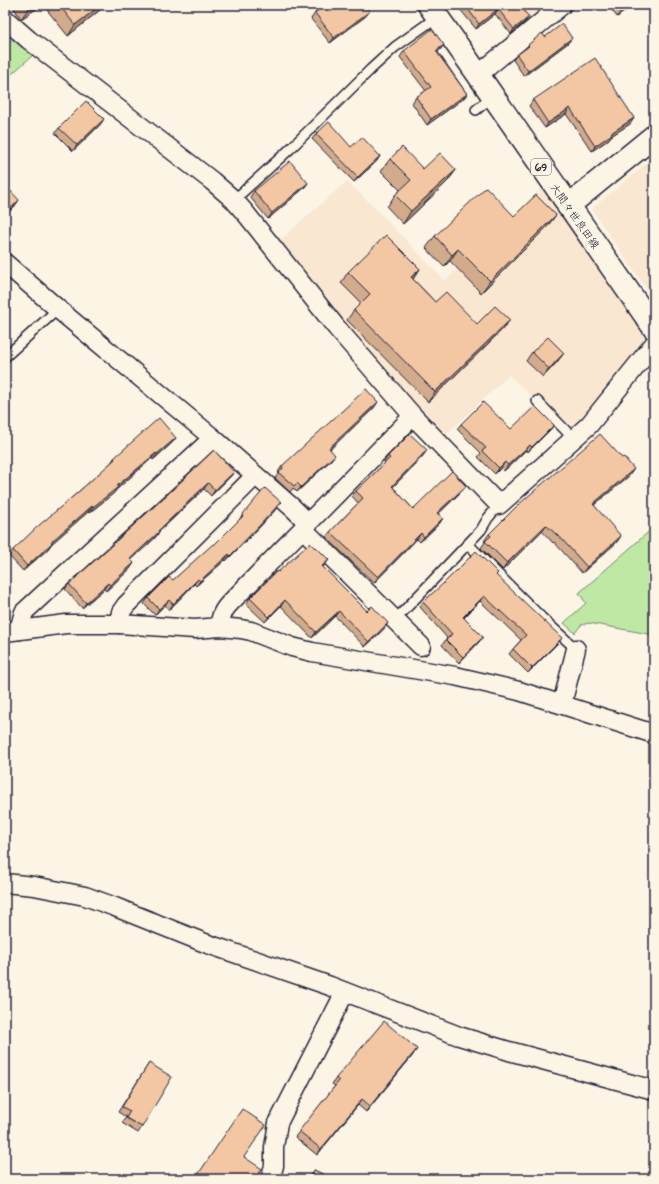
<svg xmlns="http://www.w3.org/2000/svg" width="659" height="1184" font-family="'Architects Daughter','Klee One',sans-serif">
<rect width="100%" height="100%" fill="#fcf5e5"/>
<filter id="ink" filterUnits="userSpaceOnUse"><feTurbulence type="fractalNoise" baseFrequency=".025" numOctaves="2"/><feDisplacementMap in="SourceGraphic" scale="8" xChannelSelector="R" yChannelSelector="G"/><feConvolveMatrix kernelMatrix="1 2 1 2 8 2 1 2 1" color-interpolation-filters="sRGB"/></filter>
<g filter="url(#ink)">
<g fill="#f9e7d1">
<path d="M516 5H551L529 23Z"/>
<path d="M654 157V300L593 211 594 207Z"/>
<path d="M347 181 375 208 445 281 542 188 584 245 643 335 645 341 641 349 578 424 568 423 538 395 534 399 509 375 445 436 346 325 278 242Z"/>
</g>
<g fill="#bfe8a4" stroke="#708570">
<path d="M14 38 33 55 5 80V46Z"/>
<path d="M654 527V635L589 623 581 625 575 633 564 623 586 603 579 593Z"/>
</g>
<g fill="none" stroke-linecap="round" stroke-linejoin="round">
<defs>
<g id="lane">
<path d="M476 110 493 96"/>
<path d="M234 200 290 149 371 69 395 47 437 17"/>
<path d="M5 357 58 309"/>
<path d="M537 401 574 439"/>
<path d="M468 544 542 618 576 649"/>
<path d="M395 620 481 530 488 518 499 505"/>
</g>
<g id="street">
<path d="M5 19 29 40 212 181 234 200 247 215 336 327 413 416 499 505 589 425 654 344"/>
<path d="M478 75 562 5"/>
<path d="M5 263 58 309 213 438 294 509 308 523"/>
<path d="M303 529 421 646"/>
<path d="M119 624 121 612 126 605 255 476"/>
<path d="M220 627C220 616 223 610 231 602L413 416"/>
<path d="M19 630 24 612 213 438"/>
<path d="M5 632 66 624H119L195 629 220 627 241 629 251 631 292 647 312 652 455 676 519 691 654 734"/>
<path d="M562 704 576 649"/>
<path d="M5 883 34 886 85 896 115 907 205 943 330 986 459 1036 509 1051 654 1090"/>
<path d="M270 1179 274 1166V1147L278 1123 345 992"/>
</g>
<path id="secondary" d="M568 206 654 136"/>
<path id="primary" d="M429 5C505 112 579 221 654 328"/>
</defs>
<use href="#lane" stroke="#22223b" stroke-width="12"/>
<use href="#street" stroke="#22223b" stroke-width="21"/>
<use href="#secondary" stroke="#22223b" stroke-width="25"/>
<use href="#primary" stroke="#22223b" stroke-width="25"/>
<use href="#lane" stroke="#fcf5e5" stroke-width="9"/>
<use href="#street" stroke="#fcf5e5" stroke-width="18"/>
<use href="#secondary" stroke="#fcf5e5" stroke-width="22"/>
<use href="#primary" stroke="#fcf5e5" stroke-width="22"/>
</g>
<g fill="#d1ab8c" stroke="#22223b">
<path d="M12 5H42L21 19Z"/>
<path d="M43 5H106L68 36Z"/>
<path d="M462 5H519L525 22 511 34 495 14 476 29 459 8Z"/>
<path d="M608 5H633L617 17Z"/>
<path d="M315 13 366 16 330 43 311 19Z"/>
<path d="M545 37 568 43 524 76 513 60 517 55 526 48 528 45Z"/>
<path d="M440 50 438 52 467 94 463 99 427 125 412 103 416 97 426 91 400 57 404 51Z"/>
<path d="M533 100 634 118 630 124 611 136 608 140 592 151 566 114 545 128 529 106Z"/>
<path d="M100 125 73 151 55 133 59 128Z"/>
<path d="M316 134 351 147 380 156 376 162 354 182 312 139Z"/>
<path d="M390 159 423 169 456 170 447 182 403 224 387 207 395 195 400 190 381 171Z"/>
<path d="M308 183 304 188 268 219 250 197 254 191Z"/>
<path d="M514 216 547 227 481 293 450 261 444 267 426 248 435 236Z"/>
<path d="M420 269 413 279 435 302 477 324 502 330 428 402 347 320 354 310 361 303 341 283 348 272Z"/>
<path d="M532 352 558 361 543 377 526 361Z"/>
<path d="M374 408 330 449 331 460 297 492 293 488 290 492 275 478 279 473 278 472 282 466Z"/>
<path d="M461 424 511 429 554 425 550 430 528 452 526 450 504 471 501 468 495 474 478 457 481 453 457 429Z"/>
<path d="M176 438 172 443 153 460 152 458 116 490 114 493 89 513 88 512 52 543 48 549 23 571 9 556 13 550 76 494 111 463 114 458Z"/>
<path d="M388 456H423L393 487 413 509 466 486 462 491 438 514 443 518 439 524 420 542 417 539 374 583 326 537 330 532 358 503 352 496 356 491 385 463 384 462Z"/>
<path d="M234 472 230 477 211 496 204 489 159 532 155 538 131 560 130 569 106 591 104 589 82 608 65 589 69 584 170 492Z"/>
<path d="M629 476 594 505 617 542 582 573 554 542 553 543 542 531 503 570 481 548 485 542 484 541 489 534Z"/>
<path d="M277 508 256 531 226 561 225 560 196 586 194 584 169 610 165 605 155 615 144 604 148 598 173 580 214 545 239 520 243 514Z"/>
<path d="M325 565 323 567 384 629 365 647 335 616 312 638 281 606 265 622 246 604 250 598 278 572Z"/>
<path d="M496 576 558 643 528 673 509 654 513 649 521 640 480 601 464 618 479 642 459 663 442 645 447 638 420 607 423 602 443 585 446 581Z"/>
<path d="M413 1055 366 1112 358 1105 317 1155 295 1137 335 1086 332 1084 336 1078Z"/>
<path d="M149 1063 142 1127 138 1133 122 1123 126 1117 118 1112Z"/>
<path d="M314 1170 333 1179H307Z"/>
</g>
<g fill="#aa8b72" stroke="#22223b">
<path d="M33 5H42L21 19 29 8Z"/>
<path d="M101 5H106L68 36 75 25Z"/>
<path d="M629 5H633L617 17 621 11Z"/>
<path d="M498 9 495 14 476 29 479 24Z"/>
<path d="M370 11 366 16 330 43 334 38Z"/>
<path d="M529 17 525 22 511 34 514 29Z"/>
<path d="M572 38 568 43 524 76 528 71Z"/>
<path d="M444 45 440 50 432 56 436 51Z"/>
<path d="M467 94 463 99 427 125 431 119Z"/>
<path d="M570 108 566 114 545 128 548 123Z"/>
<path d="M634 118 630 124 611 136 608 140 592 151 595 146 611 133Z"/>
<path d="M104 119 100 125 73 151 77 145Z"/>
<path d="M380 156 376 162 354 182 358 177Z"/>
<path d="M456 170 447 182 403 224 411 211Z"/>
<path d="M308 183 304 188 268 219 272 213Z"/>
<path d="M19 200 15 206 5 216V214Z"/>
<path d="M556 215 547 227 481 293 490 281Z"/>
<path d="M458 249 450 261 444 267 452 255Z"/>
<path d="M420 269 412 280 411 277Z"/>
<path d="M510 320 502 330 428 402 435 392Z"/>
<path d="M564 353 558 361 543 377 549 369Z"/>
<path d="M378 402 374 408 325 454 329 448Z"/>
<path d="M554 425 550 430 528 452 532 447Z"/>
<path d="M176 438 172 443 153 460 157 454Z"/>
<path d="M530 445 526 450 504 471 508 465Z"/>
<path d="M427 450 423 456 388 492 392 486Z"/>
<path d="M156 453 152 458 116 490 114 493 89 513 93 507Z"/>
<path d="M335 455 331 460 297 492 301 487Z"/>
<path d="M505 462 501 468 495 474 499 468Z"/>
<path d="M634 469 629 476 588 510 593 504Z"/>
<path d="M234 472 230 477 211 496 215 490Z"/>
<path d="M208 483 204 489 154 536 158 531Z"/>
<path d="M466 486 462 491 433 519 437 513Z"/>
<path d="M281 502 277 508 256 531 226 561 230 556Z"/>
<path d="M92 506 88 512 47 548 51 542Z"/>
<path d="M443 518 439 524 420 542 424 537Z"/>
<path d="M546 525 542 531 503 570 507 563Z"/>
<path d="M159 532 155 538 126 565 130 559Z"/>
<path d="M421 533 417 539 374 583 378 577Z"/>
<path d="M621 536 617 542 582 573 587 567Z"/>
<path d="M52 543 48 549 23 571 27 566Z"/>
<path d="M229 554 225 560 196 586 200 581Z"/>
<path d="M329 560 325 565 318 571 322 566Z"/>
<path d="M134 563 130 569 106 591 110 585Z"/>
<path d="M198 579 194 584 169 610 173 604Z"/>
<path d="M108 583 104 589 82 608 86 603Z"/>
<path d="M484 596 480 601 459 622 463 617Z"/>
<path d="M169 600 165 605 155 615 159 609Z"/>
<path d="M285 600 281 606 265 622 269 617Z"/>
<path d="M339 611 335 616 312 638 316 632Z"/>
<path d="M388 623 384 629 365 647 369 642Z"/>
<path d="M483 637 479 642 459 663 463 657Z"/>
<path d="M562 638 558 643 528 673 532 668Z"/>
<path d="M417 1049 413 1055 366 1112 370 1106Z"/>
<path d="M362 1099 358 1105 317 1155 321 1149Z"/>
</g>
<g fill="#f3c7a3" stroke="#22223b">
<path d="M27 5H33L29 8Z"/>
<path d="M59 5H101L75 25Z"/>
<path d="M325 5H365L370 11 334 38 315 13Z"/>
<path d="M465 5H519L529 17 514 29 498 9 479 24Z"/>
<path d="M616 5H629L621 11Z"/>
<path d="M562 24 572 38 528 71 517 55 529 46 528 45 542 33 545 37Z"/>
<path d="M432 29 444 45 436 51 467 94 431 119 416 97 431 87 404 51Z"/>
<path d="M595 58 634 118 611 133 612 134 595 146 570 108 548 123 533 100Z"/>
<path d="M86 101 104 119 77 145 59 128Z"/>
<path d="M329 122 351 147 362 137 380 156 358 177 316 134Z"/>
<path d="M402 147 423 169 440 153 456 170 411 211 395 195 411 180 390 159Z"/>
<path d="M290 161 308 183 272 213 254 191Z"/>
<path d="M5 185 19 200 5 214Z"/>
<path d="M486 187 514 216 536 195 556 215 490 281 458 249 452 255 435 236Z"/>
<path d="M386 235 420 269 411 277 435 302 446 292 477 324 495 306 510 320 435 392 354 310 370 294 348 272Z"/>
<path d="M548 337 564 353 549 369 532 352Z"/>
<path d="M366 389 378 402 329 448 335 455 301 487 297 483 294 486 279 473 283 468 282 466Z"/>
<path d="M483 402 511 429 535 406 554 425 532 447 530 445 508 465 505 462 499 468 482 451 486 448 461 424Z"/>
<path d="M159 418 176 438 157 454 156 453 117 486 118 487 93 507 92 506 51 542 52 543 27 566 13 550 37 527 76 494 115 459 114 458Z"/>
<path d="M410 434 427 450 392 486 413 509 452 471 466 486 437 513 443 518 424 537 421 533 378 577 330 532 363 498 356 491 390 458 388 456Z"/>
<path d="M600 434 622 458 624 457 634 469 593 504 621 536 587 567 558 535V536L546 525 507 563 485 541 491 536 489 534 518 505Z"/>
<path d="M214 450 234 472 215 490 208 483 158 531 159 532 130 559 134 563 110 585 108 583 86 603 69 584 170 492Z"/>
<path d="M265 488 281 502 260 525 230 556 229 554 200 581 198 579 173 604 169 600 159 609 148 598 169 577 173 580 213 544 214 545 244 515 243 514Z"/>
<path d="M310 543 315 548 316 547 329 560 322 566 367 611 372 606 388 623 369 642 339 611 316 632 285 600 269 617 250 598 277 571 278 572Z"/>
<path d="M476 551 498 573 496 575 562 638 532 668 513 649 526 635 484 596 463 617 483 637 463 657 446 640 452 634 423 602 446 581Z"/>
<path d="M384 1021 417 1049 370 1106 362 1099 321 1149 299 1131 339 1081 336 1078Z"/>
<path d="M149 1063 172 1077 142 1127 126 1118 130 1111 122 1107Z"/>
<path d="M242 1109 266 1125 244 1157 262 1169 255 1179H195Z"/>
<path d="M314 1170 333 1179H309Z"/>
</g>
</g>
<g text-anchor="middle" stroke-width="3" stroke-linejoin="round" paint-order="stroke">
<rect fill="#fcf5e5" stroke="#63616e" stroke-width="1" x="531" y="159" width="20" height="16" rx="3"/>
<g font-size="10" font-weight="bold" fill="#22223b">
<text x="541" y="171">69</text>
</g>
<g font-size="11" fill="#22223b" stroke="#fcf5e5">
<text transform="translate(575 216) rotate(55)" y="4">大間々世良田線</text>
</g>
</g>
<rect width="659" height="1184" fill="none" stroke="#fcf5e5" stroke-width="20"/>
<rect x="10" y="10" width="639" height="1164" fill="none" stroke="#22223b" stroke-width="1.5" filter="url(#ink)"/>
</svg>
